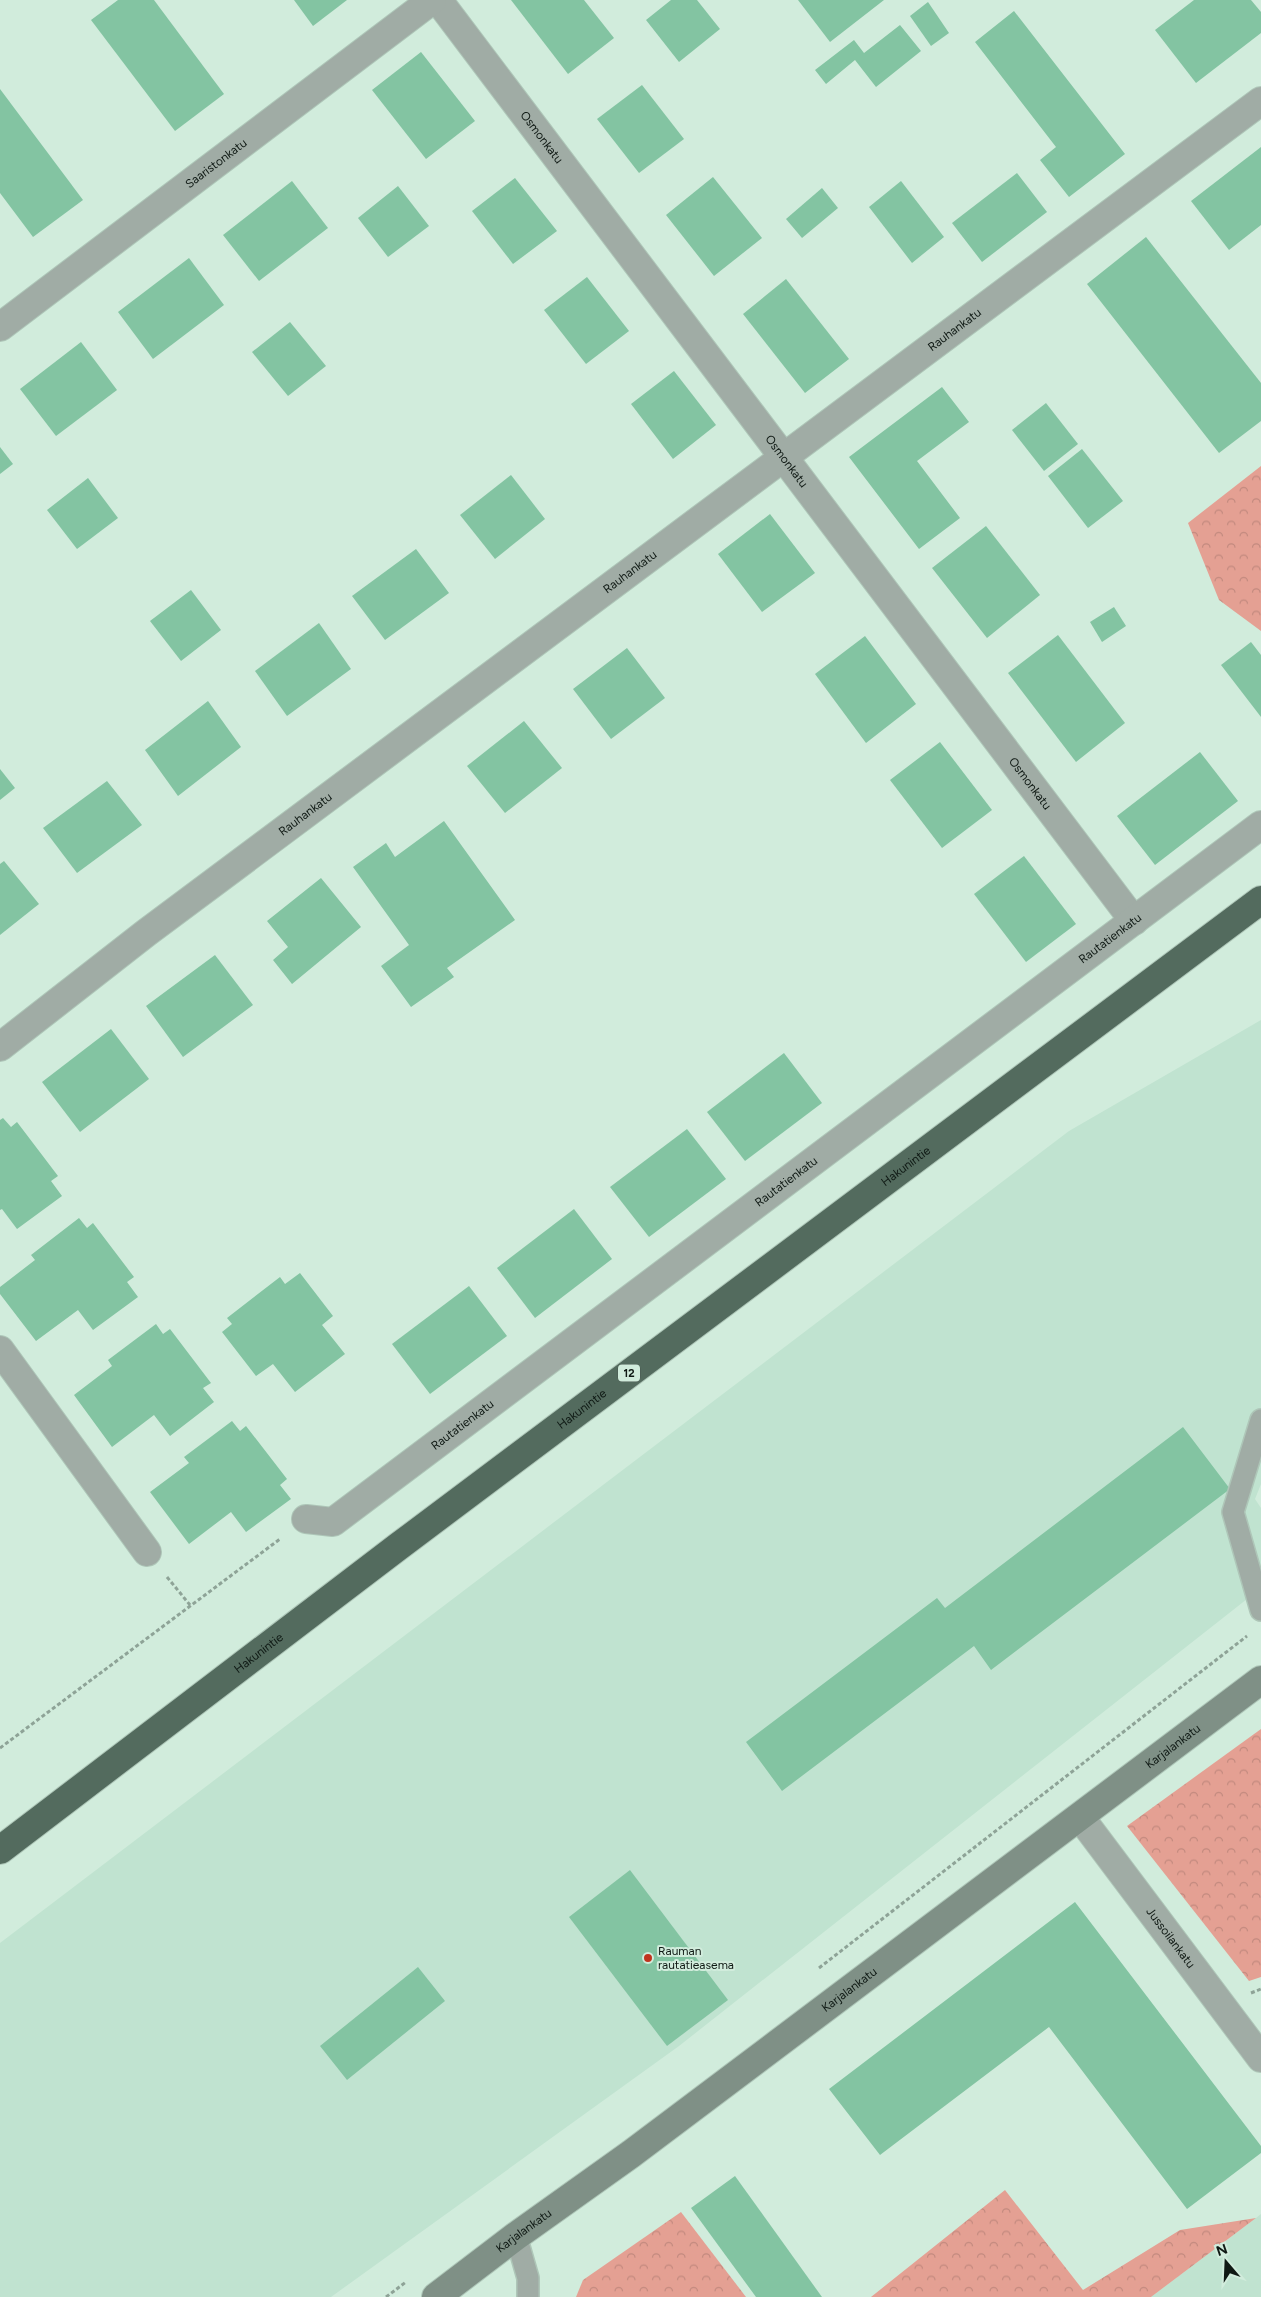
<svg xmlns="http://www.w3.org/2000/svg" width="1261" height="2297" font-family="Figtree,sans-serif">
<defs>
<pattern id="forest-crowns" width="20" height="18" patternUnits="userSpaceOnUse" patternTransform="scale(1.25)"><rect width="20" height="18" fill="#e4a093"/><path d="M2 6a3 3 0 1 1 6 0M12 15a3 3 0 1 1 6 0" fill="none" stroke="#c2897e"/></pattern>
</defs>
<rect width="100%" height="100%" fill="#d1ecdc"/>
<g fill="#c0e3d0">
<path d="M1261 1020V1484L1255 1499 1261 1508V1588L679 2046 331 2297H0V1943L1069 1131Z"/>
<path d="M1261 2214V2297H1151L1256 2218Z"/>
</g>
<g fill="url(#forest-crowns)">
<path d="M1261 466V631L1219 600 1188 523Z"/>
<path d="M1261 1729V1977L1249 1981 1127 1826Z"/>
<path d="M1005 2190 1083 2290 1180 2230 1256 2218 1151 2297H871Z"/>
<path d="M681 2212 746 2297H576L583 2280Z"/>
</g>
<g fill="#83c4a2">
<path d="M118 0H154L224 94 175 131 91 20Z"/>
<path d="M294 0H347L313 26Z"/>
<path d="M511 0H584L614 38 568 74Z"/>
<path d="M671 0H697L720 29 679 62 646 20Z"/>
<path d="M798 0H884L830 42Z"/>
<path d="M1194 0H1251L1261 12V33L1196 83 1155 30Z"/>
<path d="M928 2 949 33 931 46 910 16Z"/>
<path d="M1014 11 1125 154 1069 197 1040 160 1056 147 975 42Z"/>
<path d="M900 25 921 51 876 87 855 60 826 84 815 70 854 40 864 53Z"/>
<path d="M421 52 475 121 426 159 372 90Z"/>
<path d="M642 85 684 139 639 173 597 119Z"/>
<path d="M0 89 83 200 33 237 0 193Z"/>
<path d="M1261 147V225L1229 250 1191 201Z"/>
<path d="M1017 173 1047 212 982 262 952 223Z"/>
<path d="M713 177 762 238 714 276 666 215Z"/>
<path d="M515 178 557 231 513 264 472 211Z"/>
<path d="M292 181 328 228 259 281 223 235Z"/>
<path d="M901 181 944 237 912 263 869 207Z"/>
<path d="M398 186 429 226 388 257 358 218Z"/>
<path d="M822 188 838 208 802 238 786 219Z"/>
<path d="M1146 237 1261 383V421L1219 453 1087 284Z"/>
<path d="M189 258 224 305 153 359 118 312Z"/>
<path d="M587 277 629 331 586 364 544 310Z"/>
<path d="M786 279 849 359 805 393 743 314Z"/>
<path d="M290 322 326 366 288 396 252 352Z"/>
<path d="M81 342 117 390 56 436 20 389Z"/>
<path d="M674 371 716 425 673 459 631 404Z"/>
<path d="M942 387 969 422 917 461 960 518 919 549 849 457Z"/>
<path d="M1046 403 1078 444 1044 471 1012 430Z"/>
<path d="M0 447 13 464 0 474Z"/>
<path d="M1082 449 1123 501 1088 528 1048 476Z"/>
<path d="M511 475 545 519 495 559 460 515Z"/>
<path d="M88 478 118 518 77 549 47 510Z"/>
<path d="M770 514 815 573 762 612 718 554Z"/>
<path d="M986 526 1040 595 987 638 932 568Z"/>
<path d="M416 549 449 593 385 640 352 596Z"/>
<path d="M191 590 221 630 181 661 150 621Z"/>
<path d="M1114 607 1126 626 1102 642 1090 622Z"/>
<path d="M319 623 351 669 287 716 255 671Z"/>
<path d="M1058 635 1125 723 1076 762 1008 673Z"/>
<path d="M865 636 916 704 866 743 815 674Z"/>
<path d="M1251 642 1261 655V717L1221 665Z"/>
<path d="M627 648 665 698 611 739 573 689Z"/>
<path d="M208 701 241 747 178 796 145 750Z"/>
<path d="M524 721 562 768 505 813 467 766Z"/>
<path d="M940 742 992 810 942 848 890 780Z"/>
<path d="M1200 752 1238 801 1155 865 1117 816Z"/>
<path d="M0 769 15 788 0 800Z"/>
<path d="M107 781 142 825 77 873 43 828Z"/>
<path d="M444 821 515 920 447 968 454 977 411 1007 381 966 409 945 353 867 386 843 395 857Z"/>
<path d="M1024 856 1076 924 1026 962 974 894Z"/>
<path d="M4 861 39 904 0 935V864Z"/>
<path d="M321 878 361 927 292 984 273 960 288 947 267 921Z"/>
<path d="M215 955 253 1005 183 1057 146 1006Z"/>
<path d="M111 1029 149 1079 80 1132 42 1082Z"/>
<path d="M784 1053 822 1103 745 1161 707 1112Z"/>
<path d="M3 1118 11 1127 17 1122 58 1176 51 1181 62 1196 17 1229 2 1209 0 1210V1120Z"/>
<path d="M687 1129 726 1179 649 1237 610 1187Z"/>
<path d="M574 1209 612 1259 535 1318 497 1268Z"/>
<path d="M79 1218 87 1228 93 1223 134 1277 127 1282 138 1297 93 1330 78 1310 36 1341 0 1294V1287L35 1260 31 1255Z"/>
<path d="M300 1273 333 1316 322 1325 345 1354 295 1392 273 1364 256 1376 222 1332 232 1324 227 1318 280 1277 285 1284Z"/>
<path d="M469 1286 507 1336 430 1394 392 1344Z"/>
<path d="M156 1324 163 1334 170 1329 211 1383 203 1388 214 1402 170 1436 154 1415 112 1447 74 1395 112 1366 108 1360Z"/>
<path d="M232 1421 240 1431 246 1426 287 1479 280 1485 291 1499 246 1532 231 1512 189 1544 150 1492 189 1463 184 1457Z"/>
<path d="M1183 1427 1230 1489 991 1670 974 1646 782 1791 746 1742 937 1598 945 1608Z"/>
<path d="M630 1870 728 2000 667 2046 569 1917Z"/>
<path d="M1075 1902 1261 2146V2153L1187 2209 1049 2027 880 2155 829 2089Z"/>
<path d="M418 1967 445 2001 347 2080 320 2046Z"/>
<path d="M735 2176 822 2297H756L691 2208Z"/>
</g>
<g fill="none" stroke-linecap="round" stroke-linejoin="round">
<defs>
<g id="lane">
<path d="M1261 1420 1233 1512 1261 1610"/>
<path d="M516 2236 528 2278V2297"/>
</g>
<g id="street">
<path id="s1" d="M438 0 1134 921"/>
<path id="s2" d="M0 327 432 0"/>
<path id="s3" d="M0 1047 146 933 1261 101"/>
<path d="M0 1350 147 1552"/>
<path id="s4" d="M306 1519 333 1522 1261 825"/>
<path id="s5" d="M1080 1817 1261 2058"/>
</g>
<g id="secondary">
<path id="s6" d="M436 2297 516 2236 631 2154 1261 1680"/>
</g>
<g id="highway">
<path id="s7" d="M0 1850 399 1546 1261 900"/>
</g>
</defs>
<use href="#lane" stroke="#aec6b8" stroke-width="24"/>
<use href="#street" stroke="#aec6b8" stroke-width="30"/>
<use href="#secondary" stroke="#aec6b8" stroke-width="30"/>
<use href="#highway" stroke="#aec6b8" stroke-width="30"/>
<g stroke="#8ea397" stroke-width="3" stroke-dasharray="4 2.5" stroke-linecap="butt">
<path d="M167 1577 190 1605"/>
<path d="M0 1748 280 1539"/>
<path d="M819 1968 1247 1636"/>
<path d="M1251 1993 1261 1989"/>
<path d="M386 2297 406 2282"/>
</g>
<use href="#lane" stroke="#a0aca5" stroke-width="21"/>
<use href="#street" stroke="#a0aca5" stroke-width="28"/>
<use href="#secondary" stroke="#7f9086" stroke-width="28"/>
<use href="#highway" stroke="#536b5e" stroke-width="28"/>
</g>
<circle fill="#c0341e" stroke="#d1ecdc" stroke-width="2" cx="648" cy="1958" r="5"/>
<g text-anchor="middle" stroke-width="4" stroke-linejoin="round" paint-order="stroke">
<rect fill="#d1ecdc" stroke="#495850" stroke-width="1" x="618" y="1364.5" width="22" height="17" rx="4"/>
<g font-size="11" font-weight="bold" fill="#0f1914">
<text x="629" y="1377">12</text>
</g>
<g font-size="12" fill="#0f1914" stroke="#d1ecdc">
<text dy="4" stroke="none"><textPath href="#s1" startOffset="172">Osmonkatu</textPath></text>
<text dy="4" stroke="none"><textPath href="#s2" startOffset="271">Saaristonkatu</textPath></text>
<text dy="4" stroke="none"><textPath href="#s3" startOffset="1194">Rauhankatu</textPath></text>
<text dy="4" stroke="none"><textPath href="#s1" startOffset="578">Osmonkatu</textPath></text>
<text dy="4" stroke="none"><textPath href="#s3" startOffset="789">Rauhankatu</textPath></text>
<text dy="4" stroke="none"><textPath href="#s1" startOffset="982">Osmonkatu</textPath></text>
<text dy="4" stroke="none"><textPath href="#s3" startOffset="384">Rauhankatu</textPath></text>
<text dy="4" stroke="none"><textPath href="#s4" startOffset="999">Rautatienkatu</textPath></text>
<text dy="4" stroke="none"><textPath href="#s7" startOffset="1135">Hakunintie</textPath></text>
<text dy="4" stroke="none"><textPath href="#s4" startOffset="594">Rautatienkatu</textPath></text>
<text dy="4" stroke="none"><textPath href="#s7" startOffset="730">Hakunintie</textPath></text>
<text dy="4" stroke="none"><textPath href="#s4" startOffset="189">Rautatienkatu</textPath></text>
<text dy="4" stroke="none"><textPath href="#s7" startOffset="325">Hakunintie</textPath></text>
<text dy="4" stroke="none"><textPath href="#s6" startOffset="920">Karjalankatu</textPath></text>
<text dy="4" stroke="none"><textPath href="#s5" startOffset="151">Jussoilankatu</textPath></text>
<text dy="4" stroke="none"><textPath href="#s6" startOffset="515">Karjalankatu</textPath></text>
<text dy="4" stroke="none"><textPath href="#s6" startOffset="110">Karjalankatu</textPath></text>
</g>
<g font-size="12" fill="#0f1914" stroke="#d1ecdc" text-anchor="start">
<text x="658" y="1955">Rauman<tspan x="658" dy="14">rautatieasema</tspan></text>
</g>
</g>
<g transform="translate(1226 2262) rotate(341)" stroke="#d1ecdc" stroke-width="4" paint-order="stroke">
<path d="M0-4L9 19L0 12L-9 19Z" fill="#0f1914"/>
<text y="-8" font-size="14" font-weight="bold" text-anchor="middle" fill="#0f1914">N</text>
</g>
</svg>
